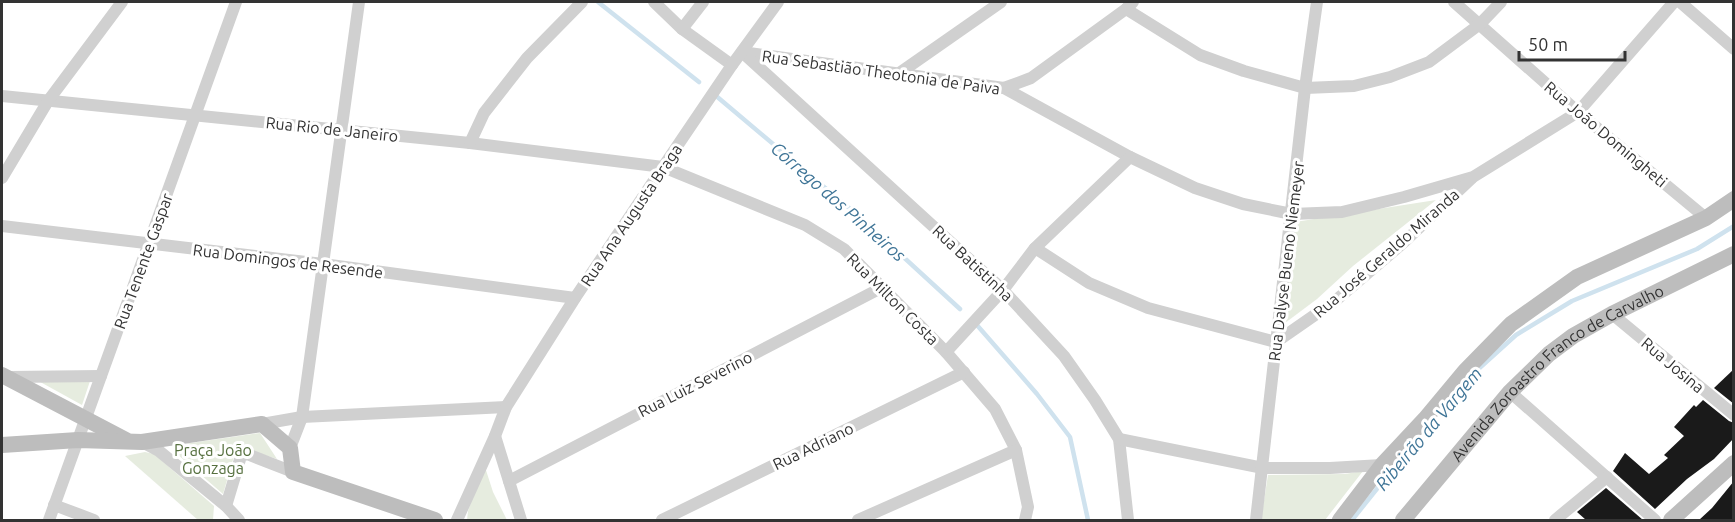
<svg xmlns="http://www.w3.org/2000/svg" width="1735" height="522" font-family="Ubuntu,sans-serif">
<rect width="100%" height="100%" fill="#fff"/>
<g fill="#e6ecdf">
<path d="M1436 200 1353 266 1317 299 1285 323 1295 222Z"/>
<path d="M24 373 90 381 82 405Z"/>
<path d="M260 433 277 459 237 446 223 494 177 454 184 444Z"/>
<path d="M145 452 154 454 214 506 213 520H198L125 456Z"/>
<path d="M484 464 493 492 507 520H467L468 511Z"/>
<path d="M1363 471 1325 520H1261L1268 475 1345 474Z"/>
</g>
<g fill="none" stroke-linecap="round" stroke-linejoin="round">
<g stroke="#cfe2ee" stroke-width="4.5">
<path d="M598 2 699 82"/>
<path d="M715 95 862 219 960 309"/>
<path d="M976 324 1037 394 1070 437 1088 520"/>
<path d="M1474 373 1516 335 1572 301 1697 249 1734 226"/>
<path d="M1352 520 1412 445"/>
</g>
</g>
<g fill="#1a1a1a">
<path d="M1734 369V404L1714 388Z"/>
<path d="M1703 400 1729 421 1734 423V438L1714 459 1687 479 1655 509 1613 471 1625 453 1649 474 1668 458 1664 455 1684 436 1674 427 1694 405 1696 407Z"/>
<path d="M1734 481V520H1699L1712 508Z"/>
<path d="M1606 488 1643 520H1586L1577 512Z"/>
</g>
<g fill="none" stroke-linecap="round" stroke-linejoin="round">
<g stroke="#d0d0d0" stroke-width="12">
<path d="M654 2 682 29 732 65"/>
<path d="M1454 2 1578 112 1706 218"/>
<path d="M1680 2 1734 49"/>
<path d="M1126 9 1200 55 1244 71 1305 88 1354 86 1390 77 1429 62 1480 24 1501 2"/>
<path d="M682 29 703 2"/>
<path d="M742 52 1004 88 1130 157 1195 188 1243 204 1292 214 1342 212 1404 197 1473 177 1578 112 1674 2"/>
<path d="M742 52 1003 290 1064 356 1095 400 1119 439 1128 520"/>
<path d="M898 74 1001 2"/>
<path d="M1004 88 1031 78 1126 9 1133 2"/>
<path d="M2 96 470 143 663 167 805 225 844 249 946 352 995 409 1016 450 1028 507 1025 520"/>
<path d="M470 143 484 113 527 58 582 2"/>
<path d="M2 178 48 101 122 2"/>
<path d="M2 226 323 264 575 298"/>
<path d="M1035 248 1089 283 1148 308 1276 342 1335 301 1403 243 1471 179"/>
<path d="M1612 314 1734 415"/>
<path d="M946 352 1003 290 1035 248 1130 157"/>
<path d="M9 377 101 376"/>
<path d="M1510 392 1655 520"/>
<path d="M262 424 302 417 506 407"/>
<path d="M495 436 521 520"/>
<path d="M1119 439 1263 468H1330L1382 465"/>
<path d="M142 442 159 451 226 506 239 520"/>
<path d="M290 448 302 417 359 2"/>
<path d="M509 481 881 288"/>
<path d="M54 505 94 520"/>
<path d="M226 506 241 456 247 454 293 472"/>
<path d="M49 520 236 2"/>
<path d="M457 520 495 436 506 407 575 298 663 167 732 65 778 2"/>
<path d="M662 520 964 372"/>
<path d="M858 520 1016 450"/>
<path d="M1256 520 1305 88 1317 2"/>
<path d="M1555 520 1607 477"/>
</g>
<g stroke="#bdbdbd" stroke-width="16">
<path d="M2 375 126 440"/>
<path d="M2 445 78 440 142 442 262 424 290 448 293 472 435 520"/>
<path d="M1340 520 1382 465 1425 419 1465 371 1511 324 1577 277 1706 218 1734 199"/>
<path id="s1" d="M1403 520 1510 392 1549 354 1573 336 1612 314 1734 254"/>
<path d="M1671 520 1734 463"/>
</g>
</g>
<g text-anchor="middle" stroke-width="6" stroke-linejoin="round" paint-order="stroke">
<g font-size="16" fill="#333" stroke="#fff">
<text transform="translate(881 72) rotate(8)" y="6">Rua Sebastião Theotonia de Paiva</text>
<text transform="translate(332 129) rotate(6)" y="6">Rua Rio de Janeiro</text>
<text transform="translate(1606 134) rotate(40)" y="6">Rua João Domingheti</text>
<text transform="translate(631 215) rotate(-56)" y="6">Rua Ana Augusta Braga</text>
<text transform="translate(1386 253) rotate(-41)" y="6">Rua José Geraldo Miranda</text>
<text transform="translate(143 261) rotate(-70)" y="6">Rua Tenente Gaspar</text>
<text transform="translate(288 261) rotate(7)" y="6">Rua Domingos de Resende</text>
<text transform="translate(1286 261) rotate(-83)" y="6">Rua Dalyse Bueno Niemeyer</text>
<text transform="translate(973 263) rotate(43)" y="6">Rua Batistinha</text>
<text transform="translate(893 299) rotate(45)" y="6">Rua Milton Costa</text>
<text transform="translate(1673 365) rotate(40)" y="6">Rua Josina</text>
<text dy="6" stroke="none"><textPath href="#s1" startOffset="216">Avenida Zoroastro Franco de Carvalho</textPath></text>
<text transform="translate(695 384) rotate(-27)" y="6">Rua Luiz Severino</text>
<text transform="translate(813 446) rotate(-26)" y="6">Rua Adriano</text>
</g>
<g font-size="16" fill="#56703f" stroke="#fff">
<text x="213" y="456">Praça João<tspan x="213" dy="18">Gonzaga</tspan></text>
</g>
<g font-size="18" font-style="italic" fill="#3f7597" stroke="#fff">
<text transform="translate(838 202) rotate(41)" y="6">Córrego dos Pinheiros</text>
<text transform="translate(1429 429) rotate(-50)" y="6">Ribeirão da Vargem</text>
</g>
</g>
<rect width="1735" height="522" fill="none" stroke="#333333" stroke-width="6"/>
<path d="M1519 51v9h106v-9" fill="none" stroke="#333333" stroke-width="3"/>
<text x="1528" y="51" font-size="18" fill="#333333" stroke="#ffffff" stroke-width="4.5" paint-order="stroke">50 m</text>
</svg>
